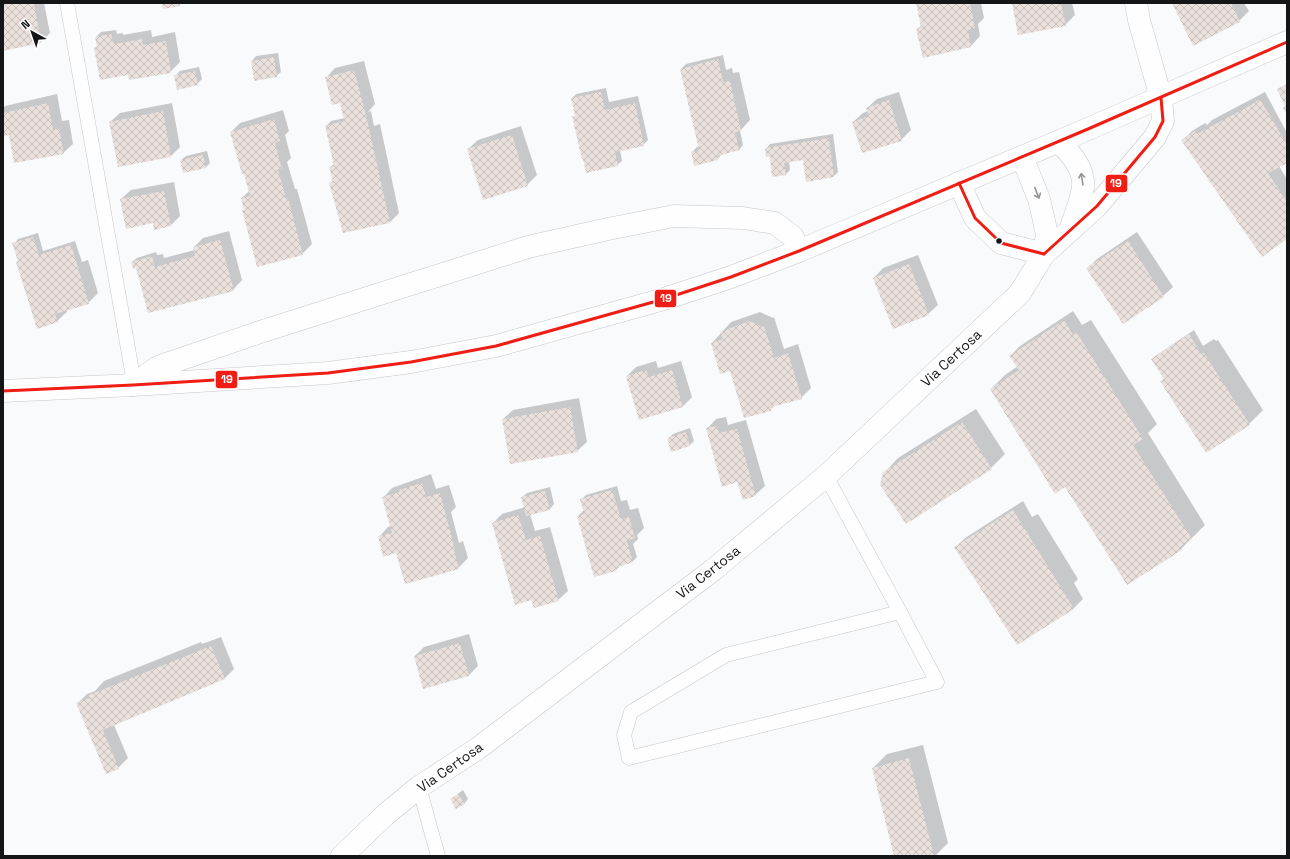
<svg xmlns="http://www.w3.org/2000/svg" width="1290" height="859" font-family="'Space Grotesk',sans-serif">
<defs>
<pattern id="building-cross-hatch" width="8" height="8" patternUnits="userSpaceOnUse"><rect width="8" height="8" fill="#eae0dc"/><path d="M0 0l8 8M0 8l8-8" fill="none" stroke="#c8bfbc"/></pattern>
</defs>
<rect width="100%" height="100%" fill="#f8fafc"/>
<g fill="#0003">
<path d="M3 3H44L50 33 41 42 3 50Z"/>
<path d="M917 3H981L984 18 978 24 980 36 971 46 924 57 917 29 922 25Z"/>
<path d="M1013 3H1072L1075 15 1065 25Z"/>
<path d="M1173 3H1244L1249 11 1239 21Z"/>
<path d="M116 30 117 34 123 33V35L151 30 152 37 175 32 180 62 170 72 129 74 95 48 98 46 96 37 101 32Z"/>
<path d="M278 53 281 72 276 76 255 80 252 61 256 56Z"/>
<path d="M723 55 726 70 732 68 733 73 739 72 750 120 740 131 743 145 739 150 722 154 717 159 692 152 697 147H700L681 69 686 64Z"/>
<path d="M364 61 375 104 368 112 371 111 374 126 380 124 399 213 390 222 344 232 330 183 334 180 330 167 335 163 326 126 331 121 345 118 341 102 326 78 335 68Z"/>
<path d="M199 67 202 79 197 84 175 76 180 71Z"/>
<path d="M606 88 609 102 638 96 648 140 643 145 620 150 622 161 617 165 573 117 576 115 572 98 576 94Z"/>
<path d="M899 92 911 130 901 140 853 122 863 113 868 111 867 108 877 99Z"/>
<path d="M1265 92 1287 133V162L1279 166 1287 179V238L1183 140 1192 131 1205 123 1207 125 1212 120Z"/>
<path d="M57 94 62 121 69 120 73 144 63 153 9 134 3 135V108L5 106Z"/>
<path d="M172 103 180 147 171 156 119 166 110 122 120 113Z"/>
<path d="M283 110 289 131 285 135 291 158 287 162 295 189H297L312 244 302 254 243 211 245 209 242 198 249 191 245 173 231 132 240 123Z"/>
<path d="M521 126 537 175 527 185 468 149 478 140Z"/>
<path d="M833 134 838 172 833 177 803 159 789 161 790 170 786 174 766 149 770 144Z"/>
<path d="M207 151 210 163 205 168 181 160 186 156Z"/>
<path d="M174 182 180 216 171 225 155 229 154 222 121 199 131 190Z"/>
<path d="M229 231 242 280 233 290 136 267 132 262 137 258 156 252 157 255 163 254 164 258 195 250 194 247 203 238Z"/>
<path d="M1137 232 1173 287 1163 296 1087 269 1097 259Z"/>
<path d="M38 233 43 251 75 241 82 262 88 260 98 293 88 303 66 310 67 312 57 321 19 261 14 244 18 239Z"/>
<path d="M918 255 938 305 928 314 874 278 883 268Z"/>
<path d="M1073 311 1082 325 1091 320 1157 424 1148 433 1205 525 1181 549 1065 486 991 389 1005 375 1018 366 1010 356 1020 346Z"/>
<path d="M760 312 773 318 774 317 784 349 798 344 811 388 801 398 775 405 770 410 731 370 712 343 731 322Z"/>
<path d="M1194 330 1203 346 1214 339 1216 341 1218 340 1263 410 1249 424 1165 378 1152 359 1157 355Z"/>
<path d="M656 361 658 368 681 361 692 397 683 406 627 376 636 367Z"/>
<path d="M579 398 587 442 577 451 503 419 513 410Z"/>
<path d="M976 409 1005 454 991 468 884 473 898 458Z"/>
<path d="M726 417 728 425 746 420 765 486 755 495 738 481 707 429 716 419Z"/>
<path d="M690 428 694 441 690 445 668 439 673 434Z"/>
<path d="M431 474 436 489 449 485 456 507 451 512 459 543 463 541 468 558 458 568 397 552 379 537 388 527 391 526 383 498 392 488Z"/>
<path d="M617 486 621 501 627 500 630 510 638 508 644 528 637 535 638 539 633 544 637 557 632 562 621 565 616 570 578 516 584 510 581 500 586 495Z"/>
<path d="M550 487 554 504 550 509 530 514 535 531 550 527 568 591 558 600 493 523 502 514 525 507 522 497 527 493Z"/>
<path d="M1023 501 1032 517 1038 514 1078 579 1074 583 1083 599 1074 608 1018 644 956 547 965 538Z"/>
<path d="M469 634 478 666 469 675 424 688 415 656 424 647Z"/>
<path d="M221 637 234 669 225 678 114 725 128 758 118 768 78 703 87 694 95 691 104 681 201 642 202 644Z"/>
<path d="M923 745 948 843 935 856H895L873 768 887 754Z"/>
<path d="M463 790 468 799 464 804 451 799Z"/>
</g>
<g fill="url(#building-cross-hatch)">
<path d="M3 3H34L41 43 3 51Z"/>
<path d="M162 3H180V6L163 9Z"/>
<path d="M916 3H970L975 28 968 30 971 47 923 58 916 29 921 27Z"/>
<path d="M1012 3H1061L1066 26 1018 35Z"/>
<path d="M1172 3H1231L1240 22 1193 46Z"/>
<path d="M111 34 114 44 142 39 143 45 166 41 171 73 129 80 128 75 100 80 94 48 97 47 95 37Z"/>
<path d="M274 57 277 77 254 81 251 61Z"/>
<path d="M718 59 723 82 730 81 741 131 735 132 739 150 717 156 718 160 694 166 691 152 699 150 680 69Z"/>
<path d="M354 70 366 115 390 223 343 233 329 183 333 182 329 167 334 166 325 126 344 121 340 103 332 105 325 77Z"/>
<path d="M195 71 198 85 177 90 174 75Z"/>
<path d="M1287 84V115L1283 108 1285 106 1277 89Z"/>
<path d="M601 92 605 110 635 103 644 146 615 152 618 166 586 173 583 159H582L572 116H575L571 98Z"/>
<path d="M1260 99 1287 145V163L1268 173 1287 202V239L1262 257 1181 140 1195 131 1197 134 1251 105Z"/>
<path d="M889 100 902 141 862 153 852 122 869 116 866 108Z"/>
<path d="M48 103 53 130 59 129 64 154 14 163 9 135 3 136V113Z"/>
<path d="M163 111 171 157 118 167 109 122Z"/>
<path d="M274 119 280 141 275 143 282 169 278 170 286 198H288L303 255 257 267 242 210H244L241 198 250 196 244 174H242L230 132Z"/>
<path d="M512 135 528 186 483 200 467 149Z"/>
<path d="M829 138 834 177 806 182 803 160 784 163 786 175 772 177 770 157H766L765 148Z"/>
<path d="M203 155 206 168 183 173 180 160Z"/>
<path d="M164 191 171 226 154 230 153 223 126 229 120 199Z"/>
<path d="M33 237 39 255 71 245 89 304 55 314 58 322 37 329 16 262 18 261 12 243Z"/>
<path d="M220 240 234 291 148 313 136 268 133 269 131 262 152 256 155 267 195 256 193 247Z"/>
<path d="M1128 241 1164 297 1123 324 1086 268Z"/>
<path d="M909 264 929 315 893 329 873 278Z"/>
<path d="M1064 320 1073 335 1077 333 1143 439 1133 445 1192 539 1180 547 1182 550 1127 585 1065 487 1055 494 990 389 1019 370 1009 356Z"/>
<path d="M750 321 762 327 764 326 774 358 788 353 802 399 771 407V411L744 418 730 371 720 374 711 343 723 339 720 332Z"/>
<path d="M1189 334 1201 354 1204 353 1250 425 1206 453 1160 381 1164 379 1151 359Z"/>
<path d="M646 370 649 377 672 370 683 407 639 420 626 376Z"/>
<path d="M570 407 578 452 510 464 502 419Z"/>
<path d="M962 422 992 469 906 524 880 485 883 472Z"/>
<path d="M717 426 719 433 737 429 756 496 743 500 737 482 722 487 706 428Z"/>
<path d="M686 432 690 446 671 452 667 438Z"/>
<path d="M422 483 426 497 440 493 455 550H454L459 569 405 584 396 553 383 557 378 536 392 533 382 497 400 492 399 490Z"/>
<path d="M612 490 621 519 629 517 635 538 627 541 633 562 616 568V571L594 577 577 516 584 514 580 499Z"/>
<path d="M545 491 550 510 526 516 521 497Z"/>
<path d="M1013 510 1074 609 1017 645 954 547Z"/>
<path d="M518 515 526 540 540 536 559 601 534 608 531 600 515 605 492 523Z"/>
<path d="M460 643 469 676 423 689 414 656Z"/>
<path d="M211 646 225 679 105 729 103 731 119 769 106 774 76 703 89 698V695Z"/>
<path d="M909 758 934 856H894L872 768Z"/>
<path d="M458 794 465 804 456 809 450 799Z"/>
</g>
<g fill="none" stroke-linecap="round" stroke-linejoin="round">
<defs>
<g id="service">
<path d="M67 3 132 371 133 385"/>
<path d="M826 476 900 612 726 655 631 712 624 735 629 758 937 682 900 612"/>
<path d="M419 787 438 856"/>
</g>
<g id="minor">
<path d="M1059 141C1070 153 1085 169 1083 187 1082 198 1074 218 1070 230"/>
<path d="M1022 157 1039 199 1047 234 1044 254"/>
<path d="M959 183 975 218 1001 243 1044 254"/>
<path d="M133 385 158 367 260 332 528 247 608 229 674 216 743 218 775 223 793 237 799 251"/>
<path d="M342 856 385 815 419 787 477 749 713 570 826 476 1020 293 1044 254 1097 206 1155 137 1163 121 1161 98"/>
</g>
<path id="tertiary" d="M1136 3 1139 20 1161 98"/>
<path id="secondary" d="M3 391 133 385 328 373 411 362 496 346 664 299 731 277 799 251 1088 129 1287 42"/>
</defs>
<use href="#service" stroke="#c6c7c9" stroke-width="15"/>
<use href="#minor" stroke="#c6c7c9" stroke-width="23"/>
<use href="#tertiary" stroke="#c6c7c9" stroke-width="23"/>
<use href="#secondary" stroke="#c6c7c9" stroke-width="23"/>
<use href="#service" stroke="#fefeff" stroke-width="14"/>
<use href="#minor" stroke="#fefeff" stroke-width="22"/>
<use href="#tertiary" stroke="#fefeff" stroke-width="22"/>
<use href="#secondary" stroke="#fefeff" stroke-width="22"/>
<defs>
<g id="bus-1">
<path d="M959 183 975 218 1001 243 1044 254"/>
<path d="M1044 254 1097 206 1155 137 1163 121 1161 98"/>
<path d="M3 391 133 385 328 373 411 362 496 346 664 299 731 277 799 251 1088 129 1287 42"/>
</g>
</defs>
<use href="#bus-1" stroke="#fff" stroke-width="6"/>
<use href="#bus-1" stroke="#f01d14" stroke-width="3"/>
</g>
<defs><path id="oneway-shaft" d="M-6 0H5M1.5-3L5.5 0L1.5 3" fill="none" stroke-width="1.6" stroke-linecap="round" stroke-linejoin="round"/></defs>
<g stroke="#959596">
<use href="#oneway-shaft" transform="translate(1082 179) rotate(-99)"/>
<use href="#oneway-shaft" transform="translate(1037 193) rotate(69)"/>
</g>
<circle fill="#141516" stroke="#fff" stroke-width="1.5" cx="999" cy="241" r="3.5"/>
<g text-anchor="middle" stroke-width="4" stroke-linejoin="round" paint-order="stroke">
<g font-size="14" fill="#141516" stroke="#fff">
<text transform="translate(951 358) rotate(-43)" y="5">Via Certosa</text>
<text transform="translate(708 572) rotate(-38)" y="5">Via Certosa</text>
<text transform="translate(450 767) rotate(-35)" y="5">Via Certosa</text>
</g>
</g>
<g stroke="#fff" stroke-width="1.5">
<rect x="1105" y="174" width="23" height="19" rx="4" fill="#f01d14"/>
<rect x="654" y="289" width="23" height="19" rx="4" fill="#f01d14"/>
<rect x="215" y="370" width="23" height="19" rx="4" fill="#f01d14"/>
</g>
<g font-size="11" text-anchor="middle" font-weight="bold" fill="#fff">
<text x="1116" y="187">19</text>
<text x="666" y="302">19</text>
<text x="227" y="383">19</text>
</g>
<rect width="1290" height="859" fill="none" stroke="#141516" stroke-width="8"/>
<g transform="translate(32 32) rotate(320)" stroke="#ffffff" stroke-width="3" paint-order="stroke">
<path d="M0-3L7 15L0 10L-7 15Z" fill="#141516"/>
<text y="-6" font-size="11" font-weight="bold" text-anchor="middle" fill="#141516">N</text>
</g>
</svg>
